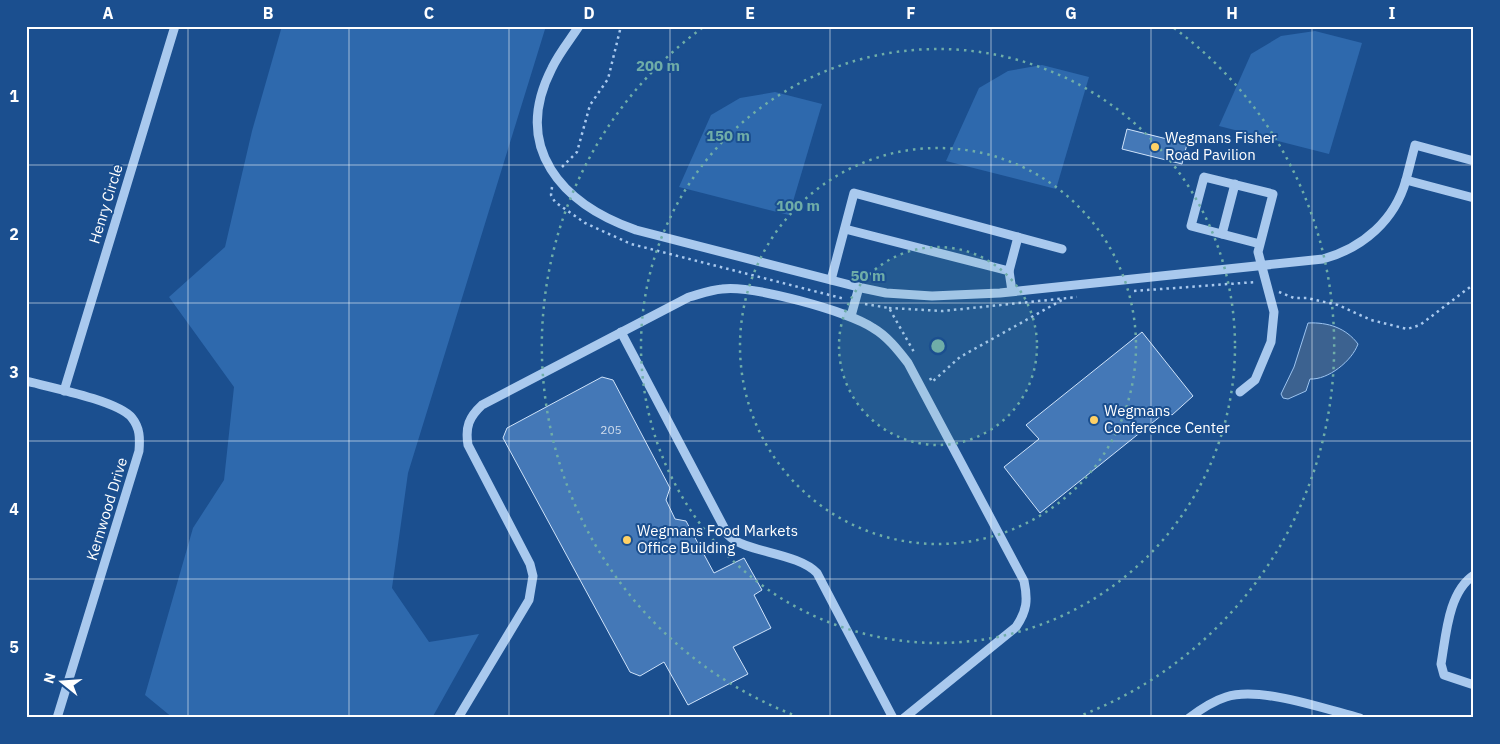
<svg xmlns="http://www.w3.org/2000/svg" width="1500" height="744" font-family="'IBM Plex Sans',sans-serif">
<rect width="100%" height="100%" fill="#1b4f8f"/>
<g fill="#2e69ad">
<path d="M282 26H546L408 473 392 588 429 642 479 634 432 718H173L145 695 193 528 224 480 234 387 169 297 225 247 252 131Z"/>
<path d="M1315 31 1362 43 1329 154 1219 126 1251 54 1281 36Z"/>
<path d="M1042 65 1089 77 1056 189 946 161 979 88 1008 71Z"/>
<path d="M775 92 822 104 789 215 679 187 711 115 740 98Z"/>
</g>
<path fill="#3c6290" stroke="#9cc4f0" d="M1308 323C1328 322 1346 328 1358 344 1352 361 1328 380 1310 379L1306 391 1288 399 1283 398 1281 394 1294 367Z"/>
<g fill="#4478b7" stroke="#cfe3fa">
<path d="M1127 129 1187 144 1182 164 1122 149Z"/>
<path d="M1142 332 1193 396 1172 415 1167 411 1040 513 1004 467 1039 439 1026 425Z"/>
<path d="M602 377 613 380 670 488 666 500 675 519 686 521 714 573 744 558 762 590 754 595 771 628 733 647 748 674 688 705 664 662 640 676 630 672 503 438 507 428Z"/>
</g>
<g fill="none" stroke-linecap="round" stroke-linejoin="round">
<g stroke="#a9c9ee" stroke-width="2.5" stroke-dasharray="2.5 4" stroke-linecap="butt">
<path d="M562 167 577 152 590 105 608 79 621 26"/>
<path d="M552 187 551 195 555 202 585 223 631 244 845 299"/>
<path d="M1134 291 1256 282"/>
<path d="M1279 292 1294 298H1307L1338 305 1371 320 1407 329 1420 325 1474 284"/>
<path d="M865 304 889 308 914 352"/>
<path d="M889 308 943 311 1077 297"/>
<path d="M930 378 932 382 960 357 1062 300"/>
</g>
<g stroke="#a9c9ee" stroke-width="9">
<path d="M579 26C570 40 559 53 552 68 511 148 562 204 636 230L862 288 886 293 932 296 1000 293 1323 259C1363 248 1395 220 1406 180"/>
<path d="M1474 161 1415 145 1406 180 1474 198"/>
<path d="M845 229 1009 271 1018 237"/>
<path d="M1222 234 1235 184"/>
<path d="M1009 271 1012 291"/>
<path d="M831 280 854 193 1062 249"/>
<path d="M851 316 859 287"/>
<path d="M621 332 728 535C745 553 797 552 817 573L893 718"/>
<path d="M26 381C49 387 119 401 132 418 140 428 140 438 139 451L57 718"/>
<path d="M64 391 175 26"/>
<path d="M1240 392 1255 380 1271 342 1274 312 1258 252 1273 194 1204 177 1191 226 1260 244"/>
<path d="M1474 575C1448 592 1446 636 1441 664L1444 675 1474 685"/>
<path d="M458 718 529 600 533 576 530 564 468 445C465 427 469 417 482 405L689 297C700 294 711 290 722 289 752 285 848 311 873 328 887 336 898 350 908 363L1024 581C1028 600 1027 611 1016 627L904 718"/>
<path d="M1189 718C1201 709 1213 701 1226 697 1260 686 1325 709 1360 718"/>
</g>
</g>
<path fill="none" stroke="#fff" stroke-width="1" stroke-opacity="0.55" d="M188 26V718M349 26V718M509 26V718M670 26V718M830 26V718M991 26V718M1151 26V718M1312 26V718M26 165H1474M26 303H1474M26 441H1474M26 579H1474"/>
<circle cx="938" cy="346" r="99" fill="#6fada8" fill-opacity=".12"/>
<g fill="none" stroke="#6fada8" stroke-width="2.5" stroke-dasharray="2.5 5">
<circle cx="938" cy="346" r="99"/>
<circle cx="938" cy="346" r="198"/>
<circle cx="938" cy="346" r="297"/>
<path d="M799 717A396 396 0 0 1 702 28M1174 28A396 396 0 0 1 1077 717"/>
</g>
<g fill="#ffd166" stroke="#1b4f8f" stroke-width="2">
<circle cx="1155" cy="147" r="5"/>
<circle cx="1094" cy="420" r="5"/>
<circle cx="627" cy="540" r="5"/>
</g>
<g text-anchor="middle" stroke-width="4" stroke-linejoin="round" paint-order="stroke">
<g font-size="12" fill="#d0dded">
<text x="611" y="434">205</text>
</g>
<g font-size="15" fill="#fff" stroke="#1b4f8f" text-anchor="start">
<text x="1165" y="143">Wegmans Fisher<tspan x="1165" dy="17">Road Pavilion</tspan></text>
<text x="1104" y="416">Wegmans<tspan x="1104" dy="17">Conference Center</tspan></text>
<text x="637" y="536">Wegmans Food Markets<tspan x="637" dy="17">Office Building</tspan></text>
</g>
<g font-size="15" fill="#fff" stroke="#1b4f8f">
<text transform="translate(106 204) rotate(-73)" y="5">Henry Circle</text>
<text transform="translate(107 509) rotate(-73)" y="5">Kernwood Drive</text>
</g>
</g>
<circle cx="938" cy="346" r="8" fill="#6fada8" stroke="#1b4f8f" stroke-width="2.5"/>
<g font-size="15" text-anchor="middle" font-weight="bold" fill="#6fada8" stroke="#1b4f8f" stroke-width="4" stroke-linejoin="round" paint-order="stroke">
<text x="658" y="71">200 m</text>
<text x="728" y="141">150 m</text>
<text x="798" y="211">100 m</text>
<text x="868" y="281">50 m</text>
</g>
<rect width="1500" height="744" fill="none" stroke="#1b4f8f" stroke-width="55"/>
<g transform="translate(62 682) rotate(287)" stroke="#1b4f8f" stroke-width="4" paint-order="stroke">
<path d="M0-4L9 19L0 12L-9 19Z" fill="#ffffff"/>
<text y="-8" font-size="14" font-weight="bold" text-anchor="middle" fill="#ffffff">N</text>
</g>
<rect x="28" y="28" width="1444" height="688" fill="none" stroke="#fff" stroke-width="2"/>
<g font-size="16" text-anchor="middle" font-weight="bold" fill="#fff">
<text x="108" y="19">A</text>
<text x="268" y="19">B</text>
<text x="429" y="19">C</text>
<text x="589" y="19">D</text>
<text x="750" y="19">E</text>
<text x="911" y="19">F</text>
<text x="1071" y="19">G</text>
<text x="1232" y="19">H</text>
<text x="1392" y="19">I</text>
<text x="14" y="102">1</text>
<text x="14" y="240">2</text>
<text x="14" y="378">3</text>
<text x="14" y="515">4</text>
<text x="14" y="653">5</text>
</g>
</svg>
